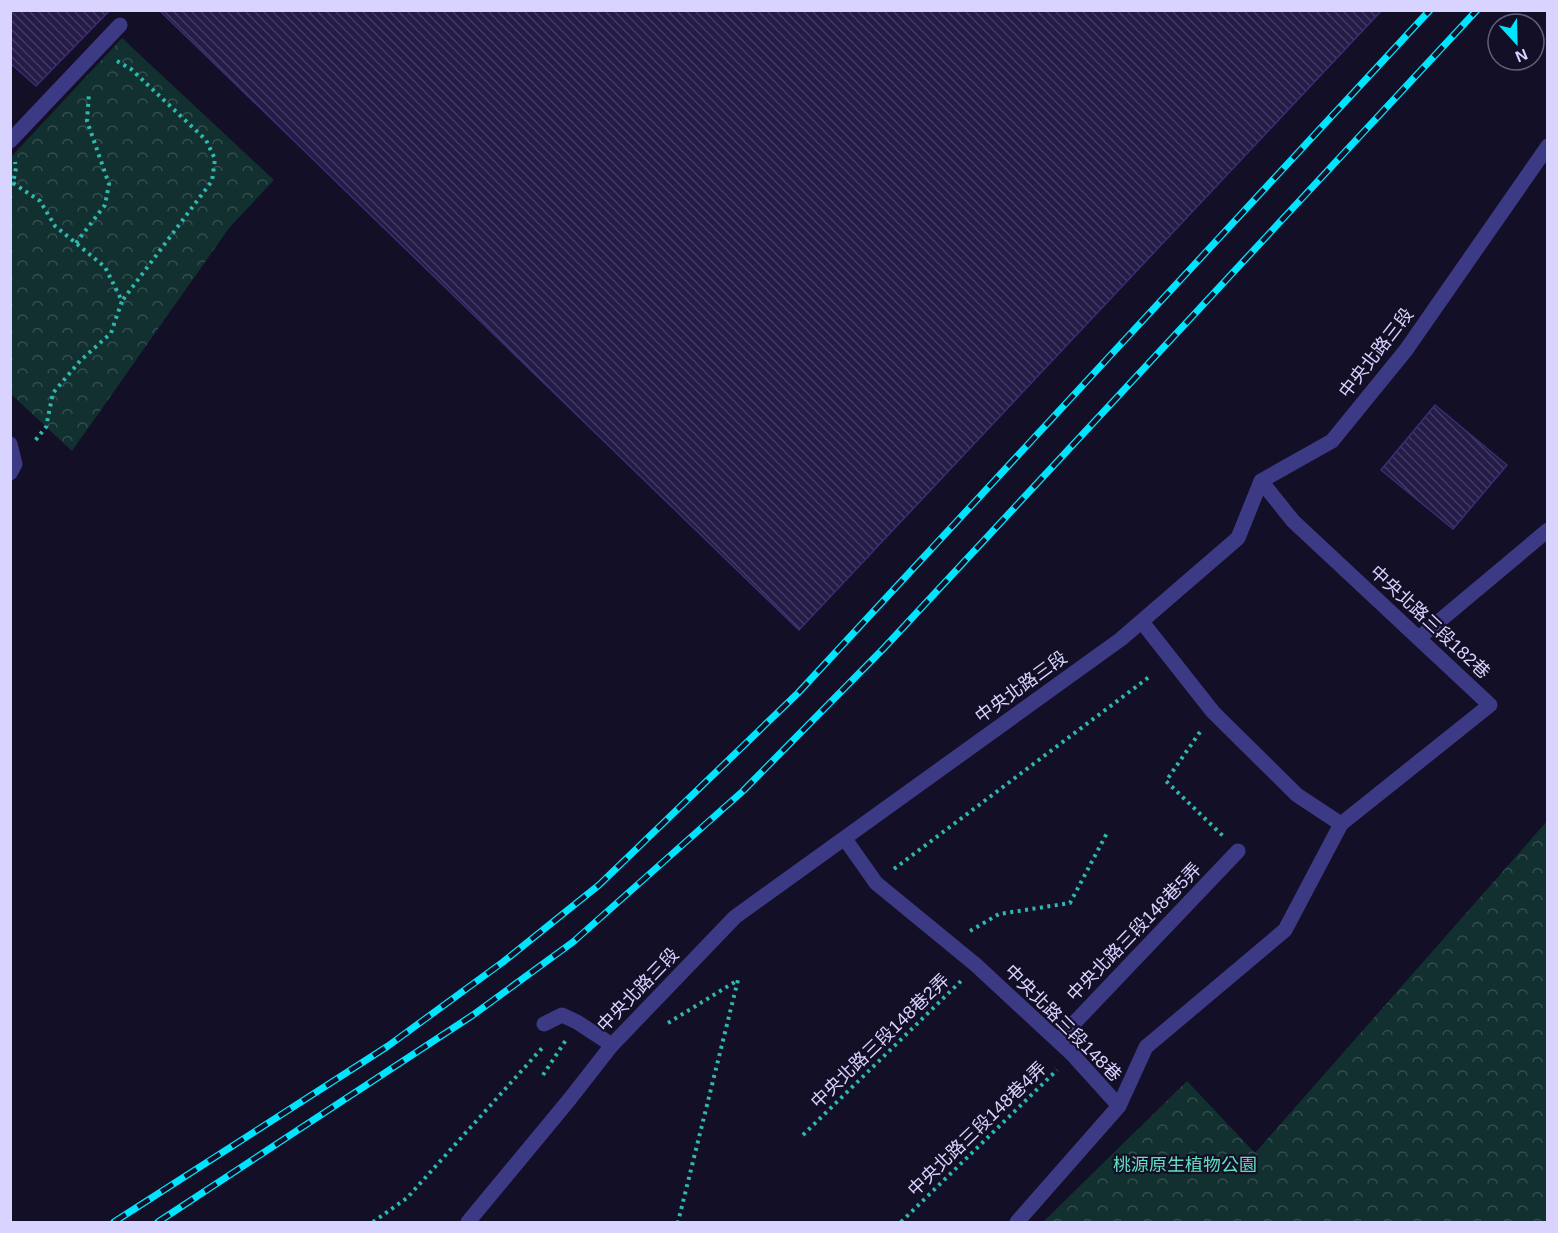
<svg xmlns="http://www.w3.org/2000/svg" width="1558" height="1233" font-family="Helvetica,'Noto Sans TC',sans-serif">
<defs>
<pattern id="forest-crowns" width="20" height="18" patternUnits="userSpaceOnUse" patternTransform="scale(1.5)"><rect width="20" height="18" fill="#12302f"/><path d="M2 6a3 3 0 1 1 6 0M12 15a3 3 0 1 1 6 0" fill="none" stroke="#344d4e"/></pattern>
<pattern id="building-back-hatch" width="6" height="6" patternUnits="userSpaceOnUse" patternTransform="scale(1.5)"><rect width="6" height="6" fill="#241b47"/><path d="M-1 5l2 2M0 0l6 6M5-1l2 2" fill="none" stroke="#433b63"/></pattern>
</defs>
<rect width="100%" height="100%" fill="#130f26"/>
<g fill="url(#forest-crowns)">
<path d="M122 38 274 180 229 228 72 451 11 394V157Z"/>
<path d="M1547 821V1222H1043L1187 1081 1255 1153Z"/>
</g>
<g fill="url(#building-back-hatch)" stroke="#3b2d73" stroke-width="1.5">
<path d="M10 10H110L36 86 10 63Z"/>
<path d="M159 10H1382L799 630Z"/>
<path d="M1435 405 1507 465 1453 529 1381 470Z"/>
</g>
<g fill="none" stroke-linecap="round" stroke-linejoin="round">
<g stroke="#2fb8b0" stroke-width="4" stroke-dasharray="3 4.5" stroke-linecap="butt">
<path d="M117 61 131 69 206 140 215 159 212 181 122 301"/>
<path d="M13 183 40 201 55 226 105 267 122 301 111 333 80 361 53 393 46 427 34 442"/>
<path d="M10 184 13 183 16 168 15 162"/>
<path d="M76 243 105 205 109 184 87 121 89 93"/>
<path d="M1200 732 1166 781 1223 836"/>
<path d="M894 869 1149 677"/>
<path d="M970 931 999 914 1070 903 1108 831"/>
<path d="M668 1023 738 980 678 1222"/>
<path d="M543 1075 566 1040"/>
<path d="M803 1135 961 981"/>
<path d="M373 1222 407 1198 543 1047"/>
<path d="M901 1222 1057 1070"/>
</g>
<g stroke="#3d3a85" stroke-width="15">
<path d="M10 141 120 25"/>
<path d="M10 444 15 464 10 473"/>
<path d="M1142 622 1213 712 1297 795 1341 824"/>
<path d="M1419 638 1548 530"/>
<path d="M845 839 876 883 976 965 1072 1054 1119 1106"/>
<path d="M544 1024 562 1015 577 1022 612 1045"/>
<path d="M1058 1040 1238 851"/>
<path d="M468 1222 569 1100 612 1045 735 917 1121 639 1238 538 1261 481 1332 441 1406 350 1548 146"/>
<path d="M1017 1222 1119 1106 1146 1047 1285 930 1341 824 1490 705 1293 521 1261 481"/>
</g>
<defs>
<g id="rail">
<path d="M114 1222 388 1046 503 962 599 885 798 693 1430 10"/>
<path d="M158 1222 473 1015 573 942 743 791 884 648 1477 10"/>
</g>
</defs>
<use href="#rail" stroke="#00e5ff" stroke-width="7"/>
<use href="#rail" stroke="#130f26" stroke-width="4.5" stroke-dasharray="14" stroke-linecap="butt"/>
</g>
<g text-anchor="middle" stroke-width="4.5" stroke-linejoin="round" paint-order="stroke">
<g font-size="18" fill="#d9d4ff" stroke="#130f26">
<text transform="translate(1376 353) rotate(-52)" y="6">中央北路三段</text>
<text transform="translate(1430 622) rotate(43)" y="6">中央北路三段182巷</text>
<text transform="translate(1021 687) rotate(-36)" y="6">中央北路三段</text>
<text transform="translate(1134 932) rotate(-46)" y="6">中央北路三段148巷5弄</text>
<text transform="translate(638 990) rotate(-46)" y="6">中央北路三段</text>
<text transform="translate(1063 1023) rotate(45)" y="6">中央北路三段148巷</text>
<text transform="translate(880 1041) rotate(-44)" y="6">中央北路三段148巷2弄</text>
<text transform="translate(977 1129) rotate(-44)" y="6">中央北路三段148巷4弄</text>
</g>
<g font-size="18" fill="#5fe0c0" stroke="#130f26">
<text x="1185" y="1171">桃源原生植物公園</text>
</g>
</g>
<rect width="1558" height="1233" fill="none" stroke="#d9d4ff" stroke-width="24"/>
<g transform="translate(1516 42) rotate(158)"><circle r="28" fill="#130f26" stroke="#625e7d" stroke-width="1.5"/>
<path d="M0-4.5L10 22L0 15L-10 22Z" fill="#00e5ff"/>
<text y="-9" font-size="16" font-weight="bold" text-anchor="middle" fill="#d9d4ff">N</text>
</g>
</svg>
